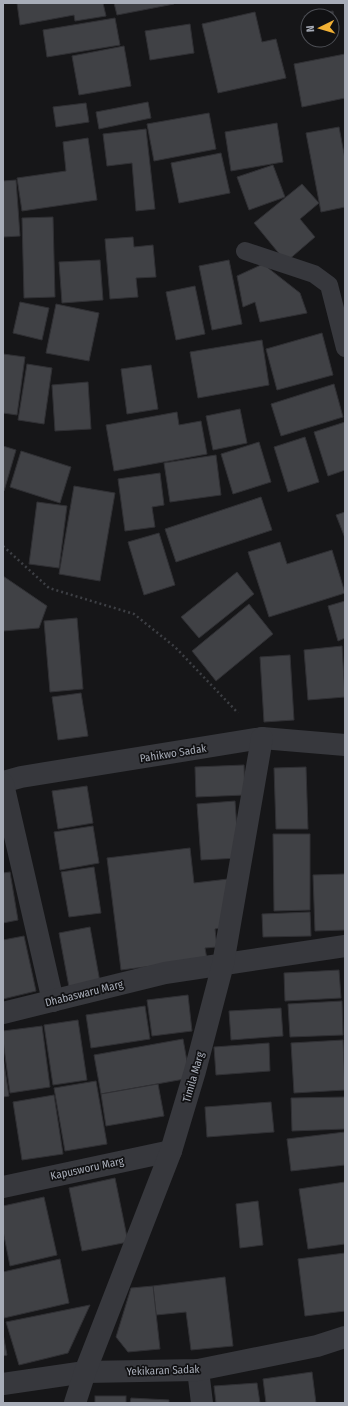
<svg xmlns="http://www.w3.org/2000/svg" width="348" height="1406" font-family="'Fira Sans Condensed',sans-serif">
<rect width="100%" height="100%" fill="#161618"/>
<g fill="#404145" stroke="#303034">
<path d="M17 3H103L106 16 75 21 74 15 20 25Z"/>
<path d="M114 3H174V4L117 15Z"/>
<path d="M333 11 338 36 332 37V16H308V40H313L308 41 304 16Z"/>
<path d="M255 12 262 42 276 39 286 78 218 93 202 24Z"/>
<path d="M115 18 120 45 47 57 43 30Z"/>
<path d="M190 24 194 53 150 60 145 31Z"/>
<path d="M124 46 131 86 79 95 72 56Z"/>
<path d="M345 54V98L302 107 294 64Z"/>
<path d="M148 102 151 118 99 129 96 112Z"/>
<path d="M86 103 89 122 56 127 53 107Z"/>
<path d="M209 113 216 149 154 161 147 124Z"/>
<path d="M277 123 283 162 231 171 225 132Z"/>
<path d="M339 127 345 159V207L321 212 306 133Z"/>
<path d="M146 129 155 209 136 211 132 163 107 166 103 134Z"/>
<path d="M88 138 97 200 22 211 17 178 66 171 63 142Z"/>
<path d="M221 153 230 193 179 203 171 163Z"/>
<path d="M273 165 285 197 249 210 237 177Z"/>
<path d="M16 180 20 236 3 237V181Z"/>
<path d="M302 184 319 203 300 219 315 237 286 262 254 223Z"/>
<path d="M53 217 55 297 24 298 22 218Z"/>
<path d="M133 237 134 247 153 245 156 277 136 278 138 297 110 299 105 239Z"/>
<path d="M100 260 103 300 62 303 59 262Z"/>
<path d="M229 260 242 324 212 330 199 266Z"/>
<path d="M263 264 300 293 307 313 260 322 255 302 243 307 237 276Z"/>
<path d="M195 286 205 334 176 340 166 292Z"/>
<path d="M20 302 49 308 42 340 13 333Z"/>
<path d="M56 304 99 313 89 361 46 353Z"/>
<path d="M322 333 333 375 277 390 266 349Z"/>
<path d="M262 340 269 385 198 398 190 352Z"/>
<path d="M3 354 25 357 17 415 3 413Z"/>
<path d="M27 364 52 368 44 424 18 420Z"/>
<path d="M151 365 158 409 127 414 121 369Z"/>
<path d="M88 382 91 429 55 431 52 385Z"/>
<path d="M334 384 343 417 281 436 271 404Z"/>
<path d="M240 409 247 443 213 450 206 416Z"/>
<path d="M177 412 179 425 201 421 207 454 114 471 106 425Z"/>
<path d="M345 422V470L328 476 314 432Z"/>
<path d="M305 437 319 482 288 492 274 447Z"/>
<path d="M259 442 271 482 233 494 221 454Z"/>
<path d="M3 446 16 450 4 491H3Z"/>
<path d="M21 451 71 467 60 503 10 487Z"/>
<path d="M216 455 221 495 170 502 164 463Z"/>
<path d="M160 473 164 505 152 507 155 527 125 531 118 479Z"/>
<path d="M74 486 115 493 100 581 59 574Z"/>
<path d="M261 497 272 530 176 562 165 529Z"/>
<path d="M37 502 67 506 59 568 29 564Z"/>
<path d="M345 512V538L336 515Z"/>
<path d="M159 533 175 585 144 595 128 542Z"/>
<path d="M280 542 287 564 332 550 345 593 269 617 248 552Z"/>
<path d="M237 572 254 594 199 638 181 617Z"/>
<path d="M3 576 47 606 39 628 3 631Z"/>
<path d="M345 601V638L338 641 328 606Z"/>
<path d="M249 604 273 634 216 681 192 651Z"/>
<path d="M77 618 83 689 50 692 44 621Z"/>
<path d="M342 646 345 697 308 700 304 650Z"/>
<path d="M290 655 294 720 264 722 260 657Z"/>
<path d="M81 693 88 736 58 740 52 697Z"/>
<path d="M244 765 245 795 196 797 195 767Z"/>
<path d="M306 767 308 829H276L274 768Z"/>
<path d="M87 786 93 823 58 829 52 791Z"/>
<path d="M235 801 239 858 201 860 197 804Z"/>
<path d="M93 826 99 863 60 870 54 832Z"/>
<path d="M273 834H310V910L274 911Z"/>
<path d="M190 848 194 883 228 879 224 927 215 929 217 947 205 948 207 959 121 970 107 858Z"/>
<path d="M94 867 101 913 69 917 61 872Z"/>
<path d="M10 872 18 920 3 923V873Z"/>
<path d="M345 874V930L315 931 313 875Z"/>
<path d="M310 912 311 936 263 937 262 914Z"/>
<path d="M90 927 100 982 69 987 59 933Z"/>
<path d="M24 936 36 991 3 999V940Z"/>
<path d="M339 970 341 998 285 1001 284 973Z"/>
<path d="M188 995 192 1031 152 1036 147 1000Z"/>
<path d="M342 1001 343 1035 290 1037 288 1004Z"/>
<path d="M145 1006 150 1039 91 1048 86 1015Z"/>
<path d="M281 1008 283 1036 231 1040 229 1011Z"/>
<path d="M78 1020 87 1080 53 1085 44 1025Z"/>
<path d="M42 1026 50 1087 10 1093 3 1040V1031Z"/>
<path d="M183 1039 190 1078 101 1094 94 1055Z"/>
<path d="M343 1040 345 1090 294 1093 291 1043Z"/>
<path d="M269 1043 270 1071 216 1075 214 1047Z"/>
<path d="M3 1057 9 1096 3 1097Z"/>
<path d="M96 1081 107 1144 65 1151 54 1088Z"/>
<path d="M158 1084 164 1116 106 1126 101 1094Z"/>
<path d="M54 1095 63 1154 22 1160 13 1102Z"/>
<path d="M345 1097V1129L292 1131 291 1098Z"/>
<path d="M271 1102 274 1132 207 1137 205 1107Z"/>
<path d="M345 1132V1165L291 1171 287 1139Z"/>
<path d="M115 1178 128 1242 82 1251 69 1188Z"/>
<path d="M345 1182V1244L308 1249 299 1189Z"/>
<path d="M44 1197 57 1255 10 1266 3 1231V1206Z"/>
<path d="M258 1201 263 1245 240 1248 236 1204Z"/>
<path d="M345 1253V1311L305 1316 298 1259Z"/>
<path d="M60 1259 69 1303 4 1318 3 1312V1272Z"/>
<path d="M225 1277 233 1346 191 1350 186 1312 156 1315 153 1286Z"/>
<path d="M153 1286 160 1349 128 1352 116 1337 131 1288Z"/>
<path d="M90 1305 68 1353 19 1365 6 1322Z"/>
<path d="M3 1334 7 1355 3 1356Z"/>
<path d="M312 1372 316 1403H266L263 1379Z"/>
<path d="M257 1383 260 1403H216L214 1386Z"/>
<rect x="95" y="1396" width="31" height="7"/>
<path d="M131 1398 169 1400V1403H130Z"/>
</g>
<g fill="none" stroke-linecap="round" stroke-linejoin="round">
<path stroke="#3d3f44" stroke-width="2.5" stroke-dasharray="2 3" stroke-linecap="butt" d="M3 546 49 588 134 614 175 647 238 713"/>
<path stroke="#37383d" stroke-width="18" d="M245 251 314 274 329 285 345 348"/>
<g stroke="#37383d" stroke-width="22">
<path d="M3 782 21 777 262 738 345 745"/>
<path d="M3 784 53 1001"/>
<path d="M3 1013 165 973 345 946"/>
<path d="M3 1187 171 1151"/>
<path d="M198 1370 202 1403"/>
<path d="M3 1384 85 1372 198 1370 317 1346 345 1337"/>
<path d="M75 1403 85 1372 171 1151 195 1071 223 964 262 738"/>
</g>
</g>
<g text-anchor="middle" stroke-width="3.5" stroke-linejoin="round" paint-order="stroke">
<g font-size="11" fill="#a8adb8" stroke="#111113">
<text transform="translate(173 753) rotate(-9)" y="4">Pahikwo Sadak</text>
<text transform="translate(84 993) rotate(-14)" y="4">Dhabaswaru Marg</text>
<text transform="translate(193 1077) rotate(-74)" y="4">Timila Marg</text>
<text transform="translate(87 1168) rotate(-12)" y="4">Kapusworu Marg</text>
<text transform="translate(163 1370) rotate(-2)" y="4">Yekikaran Sadak</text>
</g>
</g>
<rect width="348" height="1406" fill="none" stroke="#a8adb8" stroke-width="8"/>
<g transform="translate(320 28) rotate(265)"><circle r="19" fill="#111113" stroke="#4d4f55"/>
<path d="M0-3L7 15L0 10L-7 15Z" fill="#f2b134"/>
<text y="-6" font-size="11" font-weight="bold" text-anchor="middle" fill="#a8adb8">N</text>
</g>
</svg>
